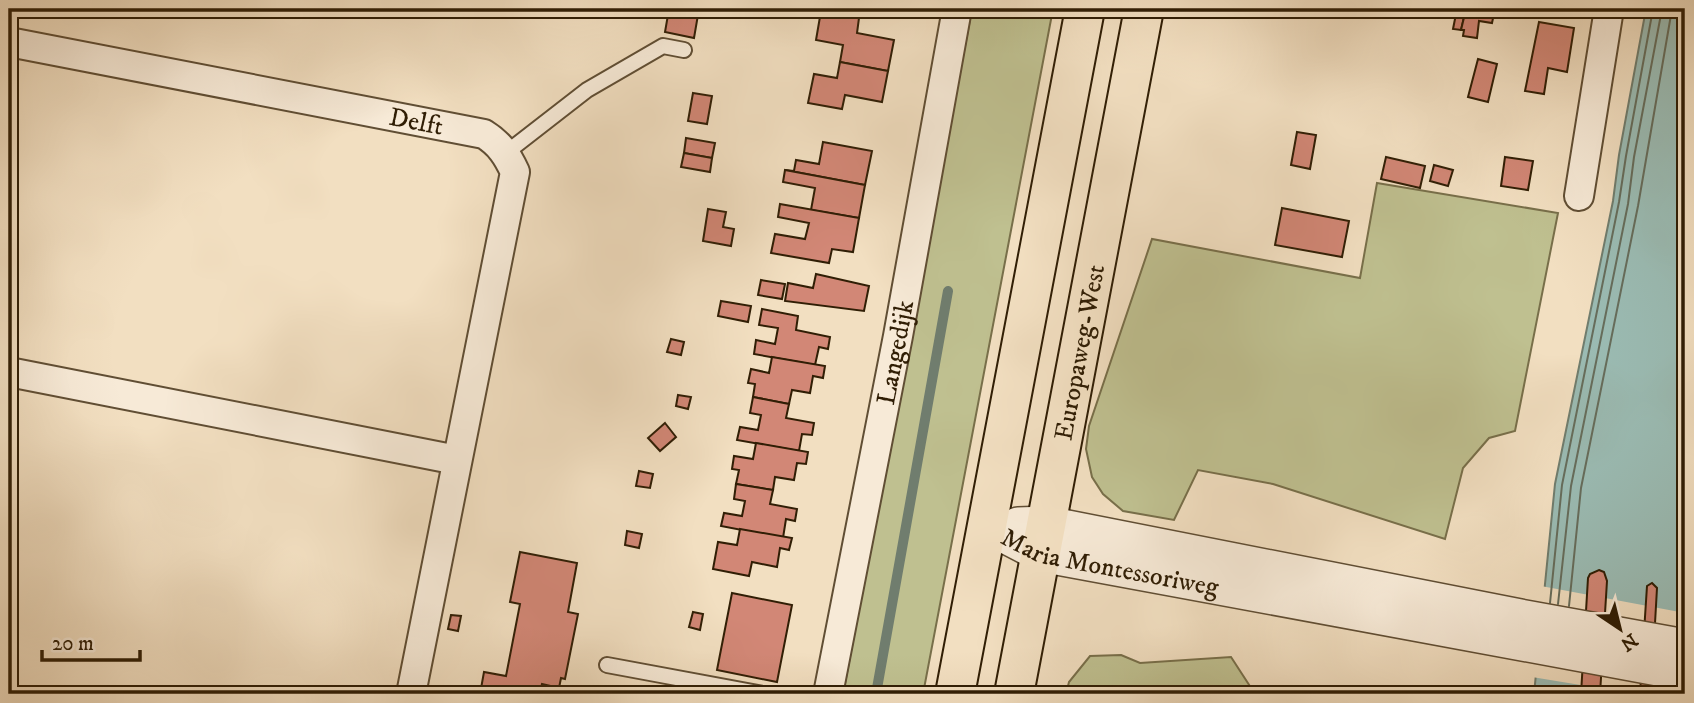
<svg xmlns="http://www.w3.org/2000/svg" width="1694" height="703" font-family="'IM FELL DW Pica',serif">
<rect width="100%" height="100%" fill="#f2dfc1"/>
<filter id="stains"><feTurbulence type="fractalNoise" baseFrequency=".00286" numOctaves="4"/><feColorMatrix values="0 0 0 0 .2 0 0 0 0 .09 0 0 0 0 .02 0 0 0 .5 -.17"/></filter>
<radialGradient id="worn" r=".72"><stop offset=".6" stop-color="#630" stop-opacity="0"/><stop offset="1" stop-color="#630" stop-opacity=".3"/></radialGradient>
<g fill="#bfc090" stroke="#786f4a" stroke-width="2">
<path d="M972 9H1053L923 694H843Z"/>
<path d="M1377 183 1558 213 1515 431 1489 438 1463 468 1445 539 1273 484 1198 470 1174 520 1123 511 1103 494 1092 477 1086 449 1089 426 1152 239 1360 278Z"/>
<path d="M1121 655 1140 663 1231 657 1255 694H1066L1069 682 1090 656Z"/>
</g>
<path fill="#9bbcb4" stroke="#707d6e" stroke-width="2" d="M1646 9H1685V694H1534L1555 484 1613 201 1619 155Z"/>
<path fill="#f2dfc1" d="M1541 586 1685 613V694H1635L1532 677Z"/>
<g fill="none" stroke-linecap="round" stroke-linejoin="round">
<g stroke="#666d5c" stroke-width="2">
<path d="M1550 603 1562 485 1619 202 1626 156 1653 9"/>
<path d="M1558 604 1571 486 1628 204 1634 157 1662 9"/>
<path d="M1569 606 1581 488 1638 206 1672 9"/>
</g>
<path stroke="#707d6e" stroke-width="10" d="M876 694 948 291"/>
</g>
<g fill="#d28776" stroke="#301e05" stroke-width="2">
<path d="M669 9H699L694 38 665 32Z"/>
<path d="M817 9H852L851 17Z"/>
<path d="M1457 9H1466L1461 30 1453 29Z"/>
<path d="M1466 9H1495L1492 23 1479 21 1477 38 1463 36 1464 30H1461Z"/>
<path d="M821 11 859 18 857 33 894 40 888 71 840 62 843 45 816 40Z"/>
<path d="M1539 22 1574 28 1567 72 1548 68 1544 94 1525 91Z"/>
<path d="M1478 59 1497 64 1488 102 1468 97Z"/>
<path d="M840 62 888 71 882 102 845 95 842 109 808 103 814 74 837 78Z"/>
<path d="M693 93 712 96 707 124 688 121Z"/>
<path d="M1297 132 1316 135 1310 169 1291 165Z"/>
<path d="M686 138 715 143 712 158 684 153Z"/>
<path d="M823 142 872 151 865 185 785 170 794 171 796 160 819 164Z"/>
<path d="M684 153 712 158 710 172 681 167Z"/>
<path d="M1386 157 1425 166 1420 188 1381 179Z"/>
<path d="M1505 157 1533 161 1528 190 1501 186Z"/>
<path d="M1434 165 1453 170 1448 186 1430 181Z"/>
<path d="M785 170 865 185 859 218 811 210 815 188 783 182Z"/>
<path d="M780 204 859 218 853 252 832 249 829 263 771 253 775 234 805 239 809 223 778 217Z"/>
<path d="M1282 208 1349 221 1342 257 1275 245Z"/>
<path d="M708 209 726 212 723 227 734 229 731 246 703 241Z"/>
<path d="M816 274 869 286 864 311 785 301 788 283 813 288Z"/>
<path d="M761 280 785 284 782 299 758 295Z"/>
<path d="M721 301 751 306 748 322 718 316Z"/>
<path d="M762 309 798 316 796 330 830 337 828 349 819 347 815 365 754 354 756 340 775 344 778 328 759 325Z"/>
<path d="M671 339 684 342 681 355 667 352Z"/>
<path d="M772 357 825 366 823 378 813 376 810 393 792 390 789 404 753 397 755 384 748 383 751 369 769 373Z"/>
<path d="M678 395 691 397 688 409 676 406Z"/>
<path d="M753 397 789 404 786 418 814 423 812 435 802 434 799 451 737 440 740 427 758 430 761 415 750 413Z"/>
<path d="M665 423 676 437 660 451 648 438Z"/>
<path d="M756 443 808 452 806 464 797 463 794 480 775 477 773 490 736 484 739 470 732 469 734 456 753 459Z"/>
<path d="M639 471 653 474 650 488 636 486Z"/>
<path d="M736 484 773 490 770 504 797 509 795 521 786 519 783 538 721 526 724 513 742 516 745 501 734 499Z"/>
<path d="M740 529 792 538 789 550 780 548 777 567 752 562 749 576 713 569 718 542 737 545Z"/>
<path d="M627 531 642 534 639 548 625 545Z"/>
<path d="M520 552 577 563 568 612 578 614 565 679 561 678 559 688 542 684 540 692 551 694H480L484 672 506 676 520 604 510 602Z"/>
<path d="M1599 570 1604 572 1607 581 1600 694H1581L1588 578 1590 574Z"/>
<path d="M1652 583 1657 588 1651 694H1640L1647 586Z"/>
<path d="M732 593 792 605 777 682 717 670Z"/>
<path d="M693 612 703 614 700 630 689 627Z"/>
<path d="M451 615 461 616 458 631 448 629Z"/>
</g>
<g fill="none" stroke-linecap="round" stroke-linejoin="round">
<defs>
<g id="service">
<path d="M506 153 587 90 663 46 684 50"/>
<path d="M607 665 763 694"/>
</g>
<g id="minor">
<path id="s1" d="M9 42 484 134C500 144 507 155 515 172L411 694"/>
<path d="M1579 196 1609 9"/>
<path d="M9 372 457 460"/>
<path id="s2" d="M828 694 898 336 957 9"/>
</g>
<g id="tertiary">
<path d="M1018 525 1047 524 1520 617 1685 647"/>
<path id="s3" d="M987 526 1041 554 1685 673"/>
</g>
<g id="primary">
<path d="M955 694 1085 9"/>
<path id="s4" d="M1014 694 1144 9"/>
</g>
</defs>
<use href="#service" stroke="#604e34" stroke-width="18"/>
<use href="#minor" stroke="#604e34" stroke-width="32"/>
<use href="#tertiary" stroke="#604e34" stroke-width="38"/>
<use href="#primary" stroke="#301e05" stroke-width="42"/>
<use href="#service" stroke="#f7ead7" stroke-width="14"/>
<use href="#minor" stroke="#f7ead7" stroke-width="28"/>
<use href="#tertiary" stroke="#f7ead7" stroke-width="35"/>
<use href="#primary" stroke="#f2dfc1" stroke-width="38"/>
</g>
<g text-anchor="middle" stroke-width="5" stroke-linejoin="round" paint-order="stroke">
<g font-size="26" fill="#301e05" stroke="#f7ead7">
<text dy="9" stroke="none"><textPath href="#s1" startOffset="415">Delft</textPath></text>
<text dy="9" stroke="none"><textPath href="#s2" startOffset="348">Langedijk</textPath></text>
<text dy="9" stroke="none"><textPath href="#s4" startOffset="348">Europaweg-West</textPath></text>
<text dy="9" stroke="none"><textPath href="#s3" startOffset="130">Maria Montessoriweg</textPath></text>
</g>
</g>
<rect width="1694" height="703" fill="none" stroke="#f2dfc1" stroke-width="35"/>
<rect x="10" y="10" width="1673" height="682" fill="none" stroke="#301e05" stroke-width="3.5"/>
<rect x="18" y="18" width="1659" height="668" fill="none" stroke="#301e05" stroke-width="2"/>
<g transform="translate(1620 629) rotate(145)" stroke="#f7ead7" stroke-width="5" paint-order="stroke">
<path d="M0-5L12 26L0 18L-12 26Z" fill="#301e05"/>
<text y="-10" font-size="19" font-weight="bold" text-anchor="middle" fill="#301e05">N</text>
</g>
<path d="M42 650v10h98v-10" fill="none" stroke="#301e05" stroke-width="3.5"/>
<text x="52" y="650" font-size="21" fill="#301e05" stroke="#f7ead7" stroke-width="5" paint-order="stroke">20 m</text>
<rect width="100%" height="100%" filter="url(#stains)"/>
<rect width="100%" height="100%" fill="url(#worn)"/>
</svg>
